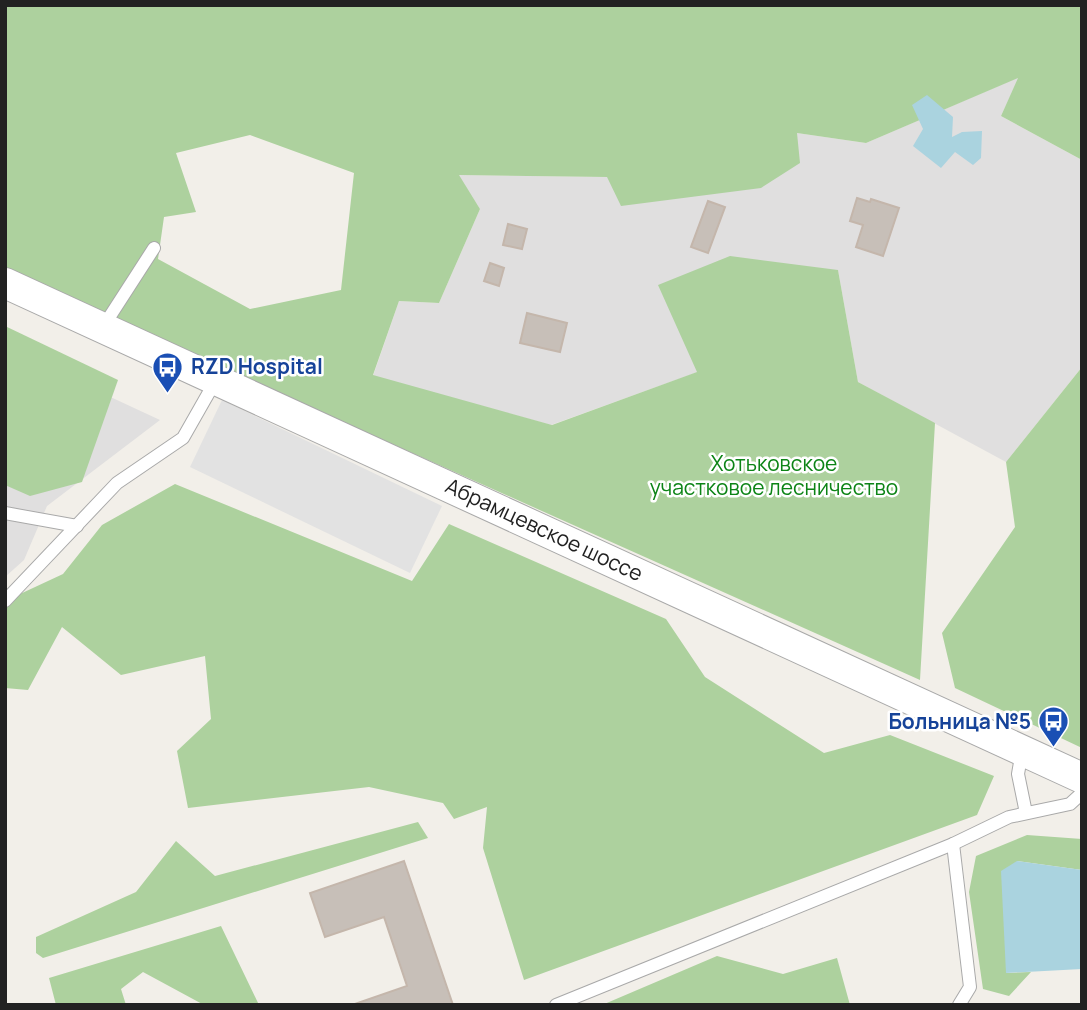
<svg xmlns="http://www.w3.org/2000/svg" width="1087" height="1010" font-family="Manrope,sans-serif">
<rect width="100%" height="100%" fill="#f2efe9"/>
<g fill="#e0dfdf">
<path d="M1019 77 1001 116 1082 160V367L1006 462 858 382 838 270 659 285 698 372 551 425 373 376 399 301 439 303 480 209 458 175 607 177 797 133 866 143Z"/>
<path d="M5 348 160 420 47 506 24 560 5 577Z"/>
</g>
<g fill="#add19e" fill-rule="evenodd">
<path d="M5 5H1082V160L1001 116 1018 78 866 143 797 133 800 163 761 188 621 206 607 177 459 175 480 209 439 303 399 301 373 375 552 425 697 372 658 285 730 256 838 270 858 382 935 423 920 680 5 271ZM250 135 354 173 341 290 250 309 158 259 164 217 196 212 176 153Z"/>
<path d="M5 326 118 380 82 482 30 496 5 485Z"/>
<path d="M1082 367V748L955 688 942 633 1015 527 1006 462Z"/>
<path d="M175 484 412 581 449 524 666 619 705 677 824 753 890 735 994 776 977 815 524 980 483 848 487 807 454 819 443 803 369 787 188 808 177 751 211 719 205 656 121 675 62 627 28 690 5 688V601L63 574 102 525Z"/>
<path d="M418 822 428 838 43 958 36 953V937L136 892 176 841 215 876Z"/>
<path d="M1027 835 1082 839V870L1017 861 1006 973 1031 972 1009 996 983 989 969 892 976 856Z"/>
<path d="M221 926 259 1005H204L143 972 121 989 126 1005H56L49 978Z"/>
<path d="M717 956 783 974 837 958 850 1005H602Z"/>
</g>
<path fill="#e2e2e2" d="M222 400 442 506 410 573 190 467Z"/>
<g fill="#aad3df">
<path d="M927 95 953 117 952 137 962 132 982 131 981 158 973 165 955 152 941 168 913 146 923 129 912 105Z"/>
<path d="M1017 861 1082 870V969L1006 973 1001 871Z"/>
</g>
<g fill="#c7bfb8" stroke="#c4b6ab" stroke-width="2">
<path d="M857 198 870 202 871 199 899 208 883 256 856 247 863 225 850 221Z"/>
<path d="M708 201 725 207 708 253 691 247Z"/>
<path d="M508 224 527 229 522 249 503 245Z"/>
<path d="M490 263 504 268 499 286 484 281Z"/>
<path d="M527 313 567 323 560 352 520 343Z"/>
<path d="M404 861 453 1005H352L407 986 384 917 325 937 310 893Z"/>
</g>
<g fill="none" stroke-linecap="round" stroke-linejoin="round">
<defs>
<g id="service">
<path d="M103 327 154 248"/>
<path d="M5 513 77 526"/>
<path d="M5 601 117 483 183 438 216 380"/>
<path d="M1022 751 1018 774 1026 813"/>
<path d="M953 844 970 987 959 1005"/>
<path d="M556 1005 953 844 1009 817 1070 804 1082 793"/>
</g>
<path id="tertiary" d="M5 283 1082 778"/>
</defs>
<use href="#service" stroke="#a9a9a9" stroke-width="14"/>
<use href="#tertiary" stroke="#a9a9a9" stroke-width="32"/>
<use href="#service" stroke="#fff" stroke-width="12"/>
<use href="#tertiary" stroke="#fff" stroke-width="30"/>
</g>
<defs>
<symbol id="bus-pin" viewBox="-11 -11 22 30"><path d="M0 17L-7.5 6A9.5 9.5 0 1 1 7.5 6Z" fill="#1a4fb4" stroke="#fff"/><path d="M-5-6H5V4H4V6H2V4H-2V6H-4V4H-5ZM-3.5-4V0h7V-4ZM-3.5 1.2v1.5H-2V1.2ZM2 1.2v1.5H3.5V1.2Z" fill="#fff"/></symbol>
</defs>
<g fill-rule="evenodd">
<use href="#bus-pin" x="150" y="350" width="35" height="47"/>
<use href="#bus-pin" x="1036" y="704" width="35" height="47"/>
</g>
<g text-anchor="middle" stroke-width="5" stroke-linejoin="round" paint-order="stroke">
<g font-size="21" font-weight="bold" fill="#164399" stroke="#fff" text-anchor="start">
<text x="191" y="374">RZD Hospital</text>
<text x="1031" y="729" text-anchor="end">Больница №5</text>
</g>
<g font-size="21" fill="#0c8416" stroke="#fff">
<text x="774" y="471">Хотьковское<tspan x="774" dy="24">участковое лесничество</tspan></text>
</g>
<g font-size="21" fill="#222" stroke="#fff">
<text transform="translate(544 530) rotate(25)" y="7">Абрамцевское шоссе</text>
</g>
</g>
<rect width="1087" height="1010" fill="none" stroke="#222222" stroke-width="14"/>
</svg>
